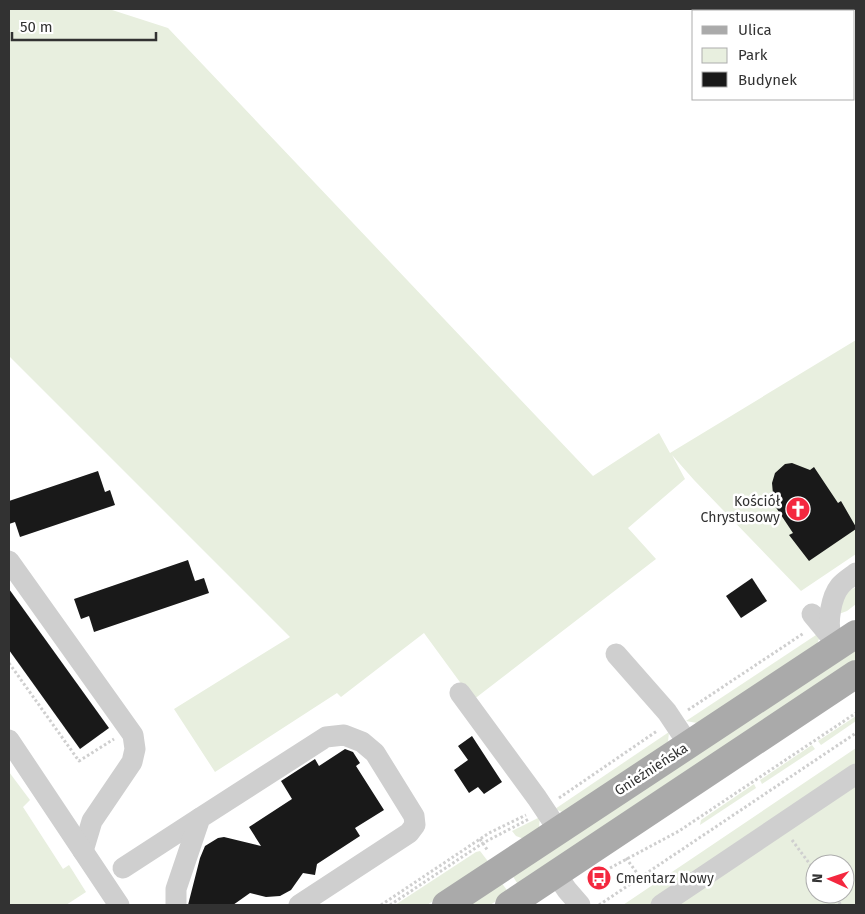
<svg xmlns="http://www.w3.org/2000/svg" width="865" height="914" font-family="'Fira Sans',sans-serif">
<rect width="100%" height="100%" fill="#fff"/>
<g fill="#e8efdf" fill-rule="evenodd">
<path d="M9 9H109L168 28 593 476 659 433 670 453 856 340V554L801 591 694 480 672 455 685 479 628 528 656 559 473 700 424 633 341 697 337 693 215 772 174 709 290 637 9 356Z"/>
<path d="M856 587V604L847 611 836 615 841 595Z"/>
<path d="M819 633V639L816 647 697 723 686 721Z"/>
<path d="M856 644V662L519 886 512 875Z"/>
<path d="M856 716V721L821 745 818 741Z"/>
<path d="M669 732 668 742 569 811 562 812 555 809Z"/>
<path d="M812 745 815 749 762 784 760 780Z"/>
<path d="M856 748V905H623ZM815 864H845V894H815Z"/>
<path d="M9 772 30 800 23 807 63 869 69 865 86 892 66 905H9Z"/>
<path d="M754 784 756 788 700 825 701 820Z"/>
<path d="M540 817 539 828 524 839 516 836 512 831Z"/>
<path d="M480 851 490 864 427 905H395L476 852Z"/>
<path d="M501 882 509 893 490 905H465Z"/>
</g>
<g fill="#191919">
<path d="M792 463 810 470 814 467 838 503 841 501 856 527V529L809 561 789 535 793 533 769 497 773 494 772 483 775 473 785 464Z"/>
<path d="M98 471 105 492 110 490 115 505 20 537 15 522 9 524V501Z"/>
<path d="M188 560 195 581 204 578 209 593 94 632 89 616 81 619 74 599Z"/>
<path d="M752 578 767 601 741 618 726 596Z"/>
<path d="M9 589 109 728 80 749 9 650Z"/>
<path d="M472 736 502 782 484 794 478 787 469 793 454 770 468 760 458 746Z"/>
<path d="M345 749 353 752 360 763 356 766 384 810 355 828 360 836 317 864 315 875 303 873 291 890 280 896 266 897 250 893 233 905H188L200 858 205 846 218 838 224 837 261 846 249 827 292 799 281 781 315 759 319 766Z"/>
</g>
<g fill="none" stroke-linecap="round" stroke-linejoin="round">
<g stroke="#cfcfcf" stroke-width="3" stroke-dasharray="2.5 2.5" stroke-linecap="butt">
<path d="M9 663 79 761 114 739"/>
<path d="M688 710 804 633"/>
<path d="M559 798 657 731"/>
<path d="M480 839 488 851"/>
<path d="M792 840 815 871"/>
<path d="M626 858 640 877"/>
<path d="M610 868 679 831 856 713"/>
<path d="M833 894 841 905"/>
<path d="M381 905 489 833 526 815"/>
<path d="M390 905 483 843 529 819"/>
<path d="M599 905 856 733"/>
</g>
<g stroke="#cfcfcf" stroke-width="21">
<path d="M9 561 133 735 135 749 132 762 92 821 83 851"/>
<path d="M812 614 831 637"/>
<path d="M837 646C835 643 832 639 831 636 827 622 831 597 840 586 844 581 851 577 856 573"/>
<path d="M616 654 667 712 689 745"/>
<path d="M460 693 537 798 559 831"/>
<path d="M9 740 119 905"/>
<path d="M123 868 200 818"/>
<path d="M556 874 567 890 580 905"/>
<path d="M176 905V889L200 818 326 737 344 735 362 742 375 753 414 816 415 825 409 833 299 905"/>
<path d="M661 905 856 774"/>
</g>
<g stroke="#aaa" stroke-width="28">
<path d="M446 905 856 634"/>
<path d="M509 905 856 674"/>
</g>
</g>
<defs>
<symbol id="church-disc" viewBox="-11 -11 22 22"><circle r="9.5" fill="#f4283f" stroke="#fff"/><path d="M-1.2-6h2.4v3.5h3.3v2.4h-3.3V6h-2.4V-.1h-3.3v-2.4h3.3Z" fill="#fff"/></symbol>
<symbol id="bus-disc" viewBox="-11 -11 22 22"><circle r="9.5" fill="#f4283f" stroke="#fff"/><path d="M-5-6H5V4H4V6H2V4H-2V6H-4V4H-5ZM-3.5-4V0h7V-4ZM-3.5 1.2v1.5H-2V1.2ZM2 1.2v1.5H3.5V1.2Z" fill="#fff"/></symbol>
</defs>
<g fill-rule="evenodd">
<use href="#church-disc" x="784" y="495" width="28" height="28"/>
<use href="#bus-disc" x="585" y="864" width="28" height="28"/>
</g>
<g text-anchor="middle" stroke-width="5" stroke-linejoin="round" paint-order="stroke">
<g font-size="14" fill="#323232" stroke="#fff" text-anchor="end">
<text x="780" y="506">Kościół<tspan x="780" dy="16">Chrystusowy</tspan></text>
<text x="616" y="883" text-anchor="start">Cmentarz Nowy</text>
</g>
<g font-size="14" fill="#323232" stroke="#fff">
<text transform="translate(651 769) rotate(-33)" y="5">Gnieźnieńska</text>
</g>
</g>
<rect width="865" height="914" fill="none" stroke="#323232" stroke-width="20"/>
<rect x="692" y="10" width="162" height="90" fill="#ffffff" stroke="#adadad"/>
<rect x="702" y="26" width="25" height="8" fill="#aaaaaa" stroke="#adadad"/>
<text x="738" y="35" font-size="15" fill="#323232">Ulica</text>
<rect x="702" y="48" width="25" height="15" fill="#e8efdf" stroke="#adadad"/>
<text x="738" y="60" font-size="15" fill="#323232">Park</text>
<rect x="702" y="72" width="25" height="15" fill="#191919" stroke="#adadad"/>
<text x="738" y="85" font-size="15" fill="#323232">Budynek</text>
<g transform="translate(830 879) rotate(273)"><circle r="24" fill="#ffffff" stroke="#adadad"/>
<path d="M0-4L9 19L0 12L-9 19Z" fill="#f4283f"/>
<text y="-8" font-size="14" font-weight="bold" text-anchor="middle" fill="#323232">N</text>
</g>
<path d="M12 32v8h144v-8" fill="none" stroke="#323232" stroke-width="2.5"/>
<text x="20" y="32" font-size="15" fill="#323232" stroke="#ffffff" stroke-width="4" paint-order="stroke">50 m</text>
</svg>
